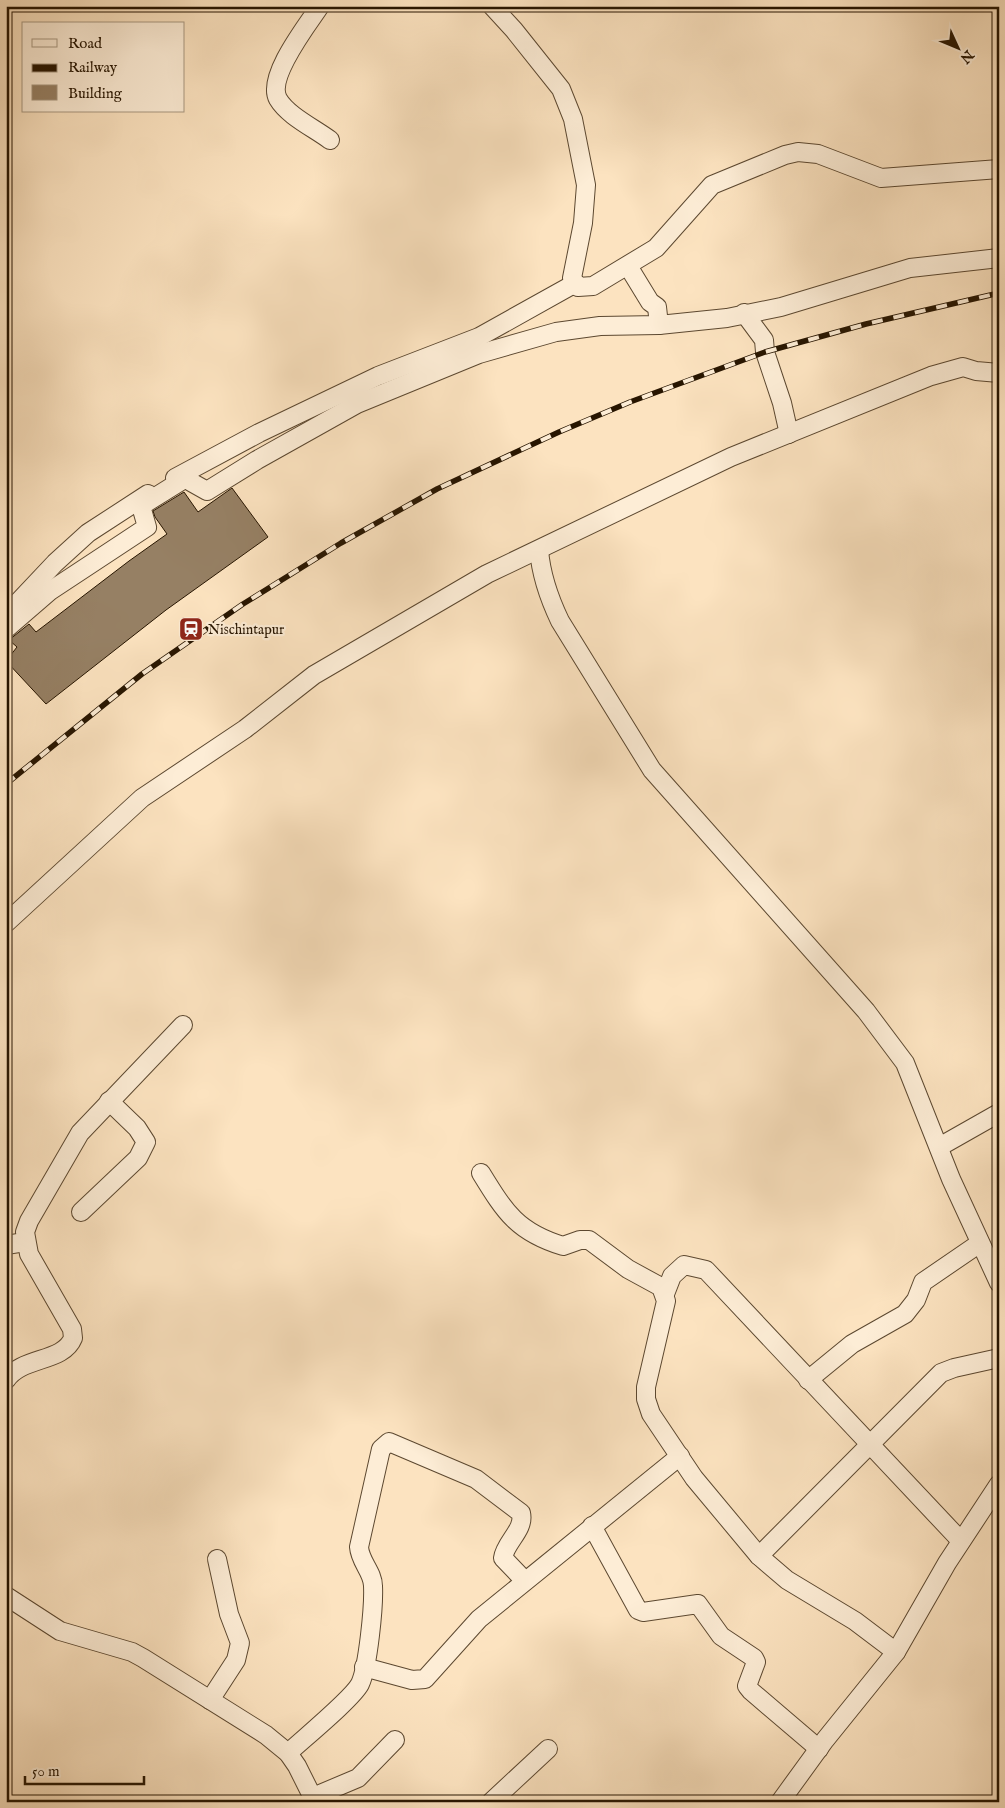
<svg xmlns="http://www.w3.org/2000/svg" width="1005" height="1808" font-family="'IM FELL English',serif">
<rect width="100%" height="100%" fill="#fce3c0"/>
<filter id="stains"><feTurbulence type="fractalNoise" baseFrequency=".004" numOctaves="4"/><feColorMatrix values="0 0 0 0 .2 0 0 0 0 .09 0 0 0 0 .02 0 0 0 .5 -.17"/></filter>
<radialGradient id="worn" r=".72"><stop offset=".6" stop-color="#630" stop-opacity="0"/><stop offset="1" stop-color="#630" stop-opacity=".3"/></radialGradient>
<path fill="#968064" stroke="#271500" d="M232 488 268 537 166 610 46 704 6 661 17 647 9 640 29 624 36 632 129 561 167 534 155 517 153 511 184 492 198 512Z"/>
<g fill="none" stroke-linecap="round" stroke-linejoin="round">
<defs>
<g id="minor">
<path d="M320 6C308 24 266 77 278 99 288 116 314 128 330 140"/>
<path d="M492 6 514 30 561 89 573 119 586 185 583 223 572 278 578 287 593 286 656 248 712 185 785 155 798 152 818 154 881 178 999 169"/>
<path d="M628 266 650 302 657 307 659 325"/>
<path d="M744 313 764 340 765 352 782 403 789 434"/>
<path d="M175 478 259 433 378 376 479 337 574 284"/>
<path d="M539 550C541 575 549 598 560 621L652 770 866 1011 905 1063 951 1179 999 1283"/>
<path d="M6 615 55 563 88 533 148 494"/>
<path d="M6 629 50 591 147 527 141 506 189 476 191 482 207 491 257 460 357 404 479 354 556 332 600 326 659 325 727 318 781 307 910 268 999 258"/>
<path d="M6 923 142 798 245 729 314 675 487 574 731 457 931 376 963 367 976 371 999 373"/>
<path d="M939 1147 999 1113"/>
<path d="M481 1173C505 1212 517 1232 563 1246L580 1240H589L628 1269 661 1287 666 1301 646 1387V1399L651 1414 694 1478 759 1556 787 1580 855 1621 896 1652"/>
<path d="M81 1212 138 1158 146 1142 137 1128 109 1101"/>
<path d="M6 1245 25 1242"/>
<path d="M665 1294 672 1276 684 1265 706 1270 961 1541"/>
<path d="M6 1380C22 1356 63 1363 73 1338L72 1329 29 1254 25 1232 29 1221 80 1133 183 1025"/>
<path d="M808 1380 852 1344 905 1314 916 1300 923 1282 980 1243"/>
<path d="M592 1526 638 1610 643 1612 698 1604 721 1636 754 1658 756 1662 747 1686 751 1691 819 1749"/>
<path d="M759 1556 941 1373 954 1368 999 1358"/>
<path d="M6 1596 60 1631 132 1652 143 1658 266 1735 288 1753 297 1766 315 1802"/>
<path d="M364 1667 412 1680 425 1679 479 1619 680 1456"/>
<path d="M210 1700 236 1660 240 1643 229 1614 217 1559"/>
<path d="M288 1753C303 1739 352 1699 360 1684 368 1667 374 1606 373 1586 373 1572 360 1562 359 1547L381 1449 389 1442 476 1479 521 1513C525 1530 505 1542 503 1558L525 1581"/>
<path d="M313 1797 358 1778 395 1740"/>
<path d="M491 1802 548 1749"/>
<path d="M780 1802 825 1740 896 1652 947 1563 999 1484"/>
</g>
</defs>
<use href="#minor" stroke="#5c4830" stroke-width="20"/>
<use href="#minor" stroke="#fdedd6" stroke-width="18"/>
<defs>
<path id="rail" d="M6 784 142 674 243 604 341 543 437 489 559 432 630 402 765 352 866 324 999 293"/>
</defs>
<use href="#rail" stroke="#271500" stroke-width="5.5"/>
<use href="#rail" stroke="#fdedd6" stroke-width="4" stroke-dasharray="11" stroke-linecap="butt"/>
</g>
<defs>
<symbol id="station-square" viewBox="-11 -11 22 22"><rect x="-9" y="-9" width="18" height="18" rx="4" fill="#8f2418" stroke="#fdedd6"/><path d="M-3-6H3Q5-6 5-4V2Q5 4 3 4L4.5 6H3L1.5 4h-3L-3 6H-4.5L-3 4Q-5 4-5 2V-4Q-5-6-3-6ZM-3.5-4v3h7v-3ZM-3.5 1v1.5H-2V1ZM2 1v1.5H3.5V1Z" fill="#fff"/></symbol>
</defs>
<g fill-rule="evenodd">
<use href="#station-square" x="177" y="615" width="28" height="28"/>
</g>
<g text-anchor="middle" stroke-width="4.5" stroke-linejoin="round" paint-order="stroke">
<g font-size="14" fill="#271500" stroke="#fdedd6" text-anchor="start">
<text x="208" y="634">Nischintapur</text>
</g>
</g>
<rect width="1005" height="1808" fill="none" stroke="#fce3c0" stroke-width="25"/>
<rect x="8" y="8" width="990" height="1793" fill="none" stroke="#271500" stroke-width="2.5"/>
<rect x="12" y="12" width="980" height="1783" fill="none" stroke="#271500"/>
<rect x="22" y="22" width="162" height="90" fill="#fdedd6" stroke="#a79780"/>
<rect x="32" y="39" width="25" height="8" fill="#fdedd6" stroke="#a79780"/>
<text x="68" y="48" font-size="15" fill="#271500">Road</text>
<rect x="32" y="64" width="25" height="8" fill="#271500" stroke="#a79780"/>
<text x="68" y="72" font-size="15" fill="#271500">Railway</text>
<rect x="32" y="85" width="25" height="15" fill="#968064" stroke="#a79780"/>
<text x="68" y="98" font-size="15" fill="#271500">Building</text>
<g transform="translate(958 48) rotate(134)" stroke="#fdedd6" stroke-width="4" paint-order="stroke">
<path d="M0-4L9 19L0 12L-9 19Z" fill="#271500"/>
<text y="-8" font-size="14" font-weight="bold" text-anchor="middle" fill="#271500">N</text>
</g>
<path d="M25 1776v8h119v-8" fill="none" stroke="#271500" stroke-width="2.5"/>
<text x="32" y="1776" font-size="15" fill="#271500" stroke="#fdedd6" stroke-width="4" paint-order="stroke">50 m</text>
<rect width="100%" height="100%" filter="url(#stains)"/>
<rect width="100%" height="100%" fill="url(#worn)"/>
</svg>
